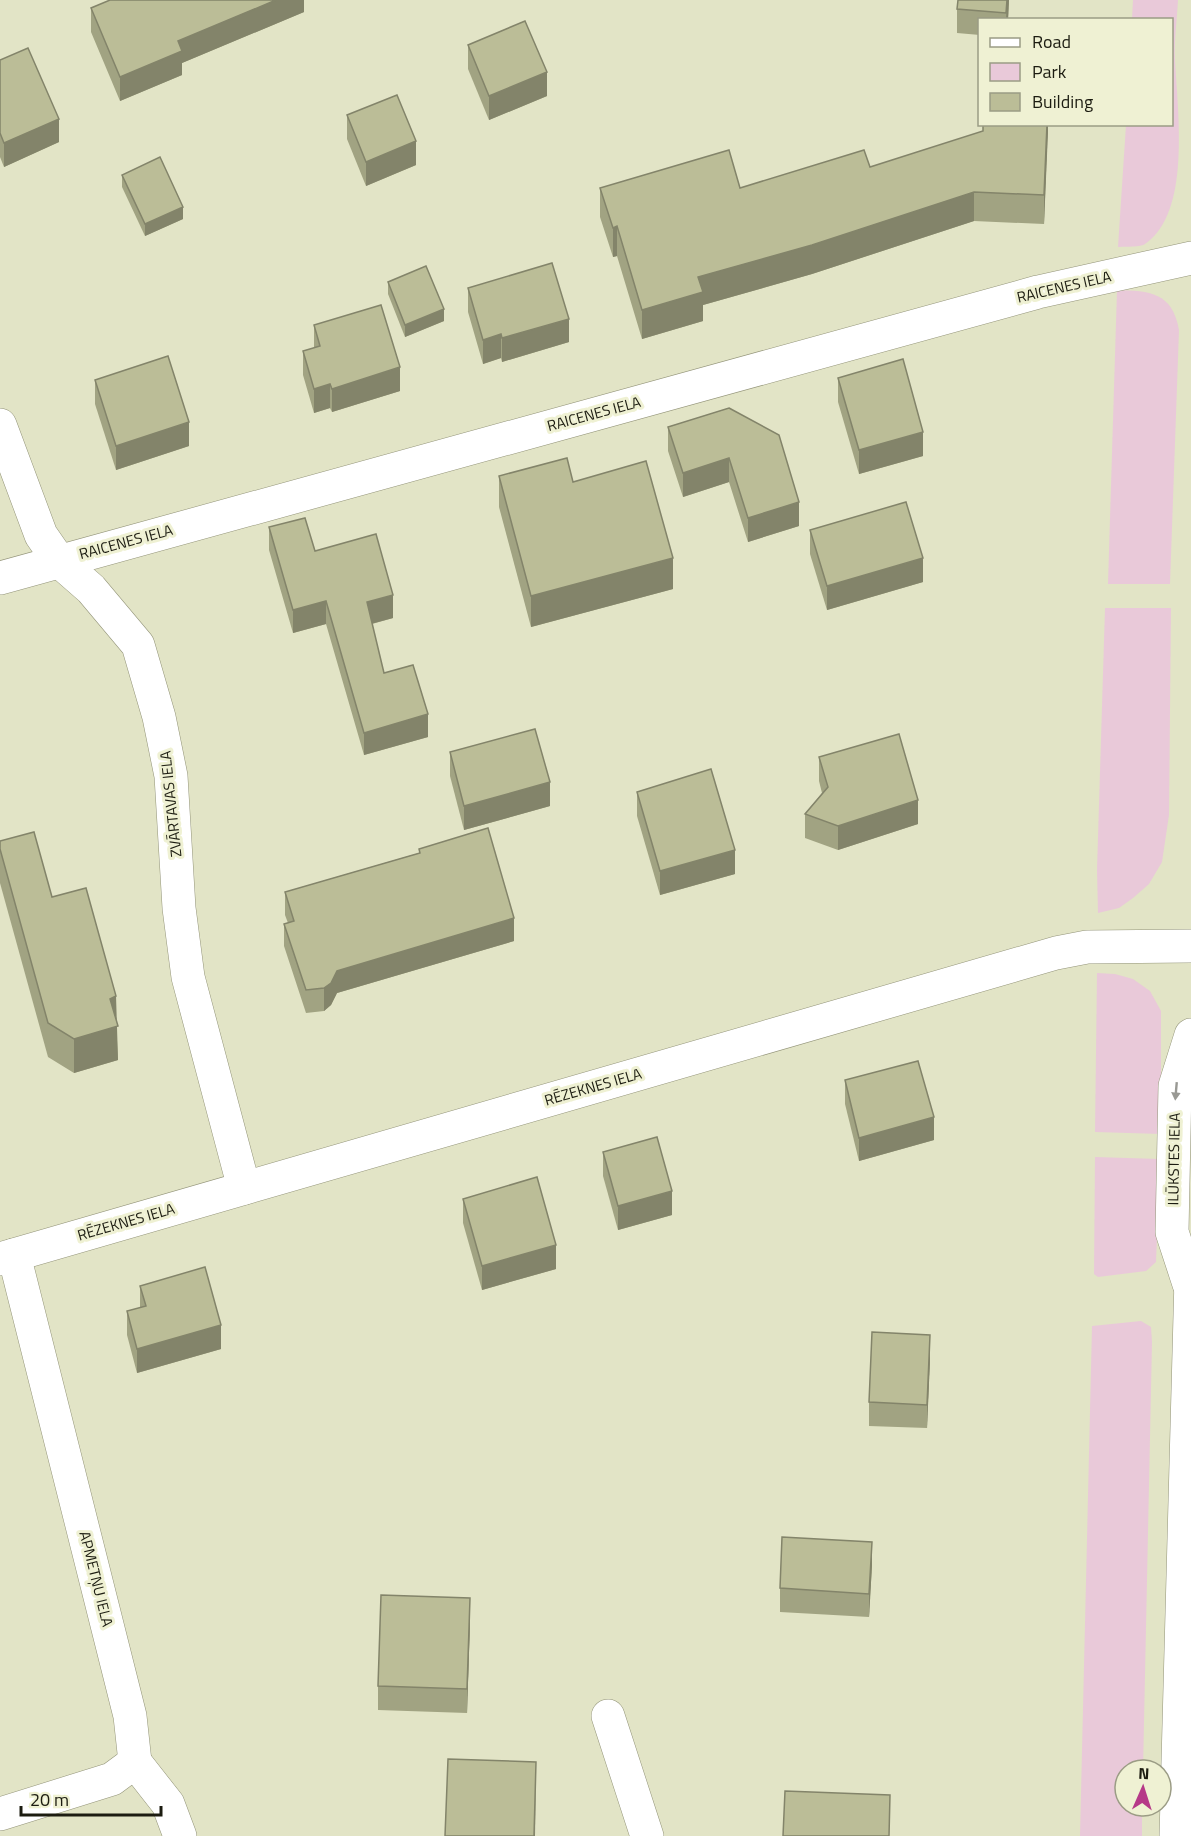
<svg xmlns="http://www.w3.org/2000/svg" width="1191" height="1836" font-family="'Titillium Web',sans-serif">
<rect width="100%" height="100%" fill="#e2e4c6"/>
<g fill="#e9c9d9">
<path d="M1133 0H1178C1177 20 1174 41 1175 60 1178 116 1191 213 1145 244 1138 248 1126 246 1118 247L1126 125 1172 124V20L1132 19Z"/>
<path d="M1117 290C1150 291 1172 292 1179 330L1170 584H1108Z"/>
<path d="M1105 608H1171L1169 815 1162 862 1149 884 1133 898 1119 908 1098 913 1097 870Z"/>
<path d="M1097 973 1115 974 1133 979 1150 991 1161 1011V1134L1095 1132Z"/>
<path d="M1095 1157 1160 1159 1156 1262 1146 1271 1098 1277 1094 1274Z"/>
<path d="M1141 1321 1151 1327 1152 1342 1143 1770H1125V1806H1142V1836H1080L1092 1326Z"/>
</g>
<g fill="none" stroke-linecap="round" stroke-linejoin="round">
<defs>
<g id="street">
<path d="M0 425 41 535 59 561 91 589 138 645 159 717 171 776 179 908 188 977 244 1188"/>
<path d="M0 578 1038 292 1191 258"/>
<path d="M14 1255 130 1716 135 1762"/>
<path d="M0 1259 1056 953 1087 947 1191 946"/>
<path d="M608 1716 647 1836"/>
<path d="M135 1762 168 1804 180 1836"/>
<path d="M0 1814 112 1779 135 1762"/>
</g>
<g id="secondary">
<path d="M1189 1284 1172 1232 1175 1086 1191 1035"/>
<path d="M1176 1836 1191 1278"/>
</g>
</defs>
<use href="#street" stroke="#939479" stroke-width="34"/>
<use href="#secondary" stroke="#939479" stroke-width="34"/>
<use href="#street" stroke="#fff" stroke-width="33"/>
<use href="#secondary" stroke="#fff" stroke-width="33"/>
</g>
<g fill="#a1a382">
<path d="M304 0V12L182 63V75L120 101 91 32V8Z"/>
<path d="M1009 0 1008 20H980V35L957 33V9Z"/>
<path d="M468 45 547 96 489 120 468 69Z"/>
<path d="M0 60 59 142 4 167 0 157Z"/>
<path d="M347 115 416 165 366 186 347 139Z"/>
<path d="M1048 124 1044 224 974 221 812 274 703 305V321L642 339 617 256 613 257 600 217V188H740L870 167Z"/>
<path d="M122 175 183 219 145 236 122 187Z"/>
<path d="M388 282 444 321 405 337 388 294Z"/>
<path d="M468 288 569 342 502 362 501 358 483 364 468 312Z"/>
<path d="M314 325 400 391 332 412 330 408 314 413 303 375V351L314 348Z"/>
<path d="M838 378 923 456 859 474 838 402Z"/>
<path d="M95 380 189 446 116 470 95 404Z"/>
<path d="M729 408 799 526 748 542 729 482 683 497 668 451V427Z"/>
<path d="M499 476 573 482 673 589 531 627 499 507Z"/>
<path d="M269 527 315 551 393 618 372 624 384 673 428 737 364 755 326 624 293 633 269 550Z"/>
<path d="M810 530 923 582 827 610 810 554Z"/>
<path d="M450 752 550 806 464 830 450 776Z"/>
<path d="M819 757 918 824 838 850 805 838V814L822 793 819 781Z"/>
<path d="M637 792 735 874 660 895 637 816Z"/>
<path d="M0 841 52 897 116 1022 118 1060 74 1073 48 1057 0 883Z"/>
<path d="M419 849 514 941 337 993 331 1005 324 1011 306 1013 284 946V924L288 923 285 915V892L419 853Z"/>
<path d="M845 1080 934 1140 859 1161 845 1104Z"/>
<path d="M603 1152 672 1215 618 1230 603 1176Z"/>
<path d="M463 1199 556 1269 482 1290 463 1223Z"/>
<path d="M140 1286 221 1349 137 1373 127 1335V1311L140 1308Z"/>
<path d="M930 1359 927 1428 869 1426V1402Z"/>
<path d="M872 1565 869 1617 780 1612V1588Z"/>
<path d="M470 1622 467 1713 378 1710V1686Z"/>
</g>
<g fill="#83846a">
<path d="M276 0H304V12L182 63V75L120 101V77L178 41Z"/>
<path d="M1007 0H1009L1008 20H1006Z"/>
<path d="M547 72V96L489 120V96Z"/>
<path d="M59 119V142L4 167V143Z"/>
<path d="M1047 124H1048V132L1044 224V195Z"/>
<path d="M416 141V165L366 186V162Z"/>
<path d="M974 192V221L812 274 703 305V321L642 339V310L698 277Z"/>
<path d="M183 207V219L145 236V224Z"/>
<path d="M617 226V256L613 257V228Z"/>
<path d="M444 309V321L405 337V325Z"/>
<path d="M569 319V342L502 362V338Z"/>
<path d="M501 334V358L483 364V340Z"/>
<path d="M400 367V391L332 412V389Z"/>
<path d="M330 384V408L314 413V389Z"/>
<path d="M189 422V446L116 470V446Z"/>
<path d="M923 432V456L859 474V450Z"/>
<path d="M729 458V482L683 497V473Z"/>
<path d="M799 502V526L748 542V518Z"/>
<path d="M673 558V589L531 627V596Z"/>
<path d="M923 558V582L827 610V586Z"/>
<path d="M393 595V618L367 625V602Z"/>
<path d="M326 601V624L293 633V610Z"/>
<path d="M428 714V737L364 755V733Z"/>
<path d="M550 782V806L464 830V806Z"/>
<path d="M918 800V824L838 850V826Z"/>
<path d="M735 850V874L660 895V871Z"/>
<path d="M514 918V941L337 993 331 1005 324 1011V988L337 971Z"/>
<path d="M116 996 118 1060 74 1073V1039L110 999Z"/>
<path d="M934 1117V1140L859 1161V1138Z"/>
<path d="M672 1191V1215L618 1230V1206Z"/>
<path d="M556 1245V1269L482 1290V1266Z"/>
<path d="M221 1325V1349L137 1373V1349Z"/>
<path d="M930 1335V1359L927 1428V1405Z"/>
<path d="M872 1542V1565L869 1617V1594Z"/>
<path d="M470 1598V1622L467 1713V1689Z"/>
<path d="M536 1762 535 1836H534Z"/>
</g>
<g fill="#bbbd97" stroke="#83846a" stroke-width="1.5">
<path d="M110 0H276L178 41 182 51 120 77 91 8Z"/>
<path d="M958 0H1007L1006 13 957 9Z"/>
<path d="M525 21 547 72 489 96 468 45Z"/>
<path d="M28 48 59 119 4 143 0 133V60Z"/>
<path d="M397 95 416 141 366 162 347 115Z"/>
<path d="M983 124H1047L1044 195 974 192 812 245 698 277 703 292 642 310 617 226 613 228 600 188 729 150 740 188 864 150 870 167 983 131Z"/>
<path d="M160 157 183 207 145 224 122 175Z"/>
<path d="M552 263 569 319 502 338 501 334 483 340 468 288Z"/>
<path d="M426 266 444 309 405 325 388 282Z"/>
<path d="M381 305 400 367 332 389 330 384 314 389 303 351 320 346 314 325Z"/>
<path d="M168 356 189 422 116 446 95 380Z"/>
<path d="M903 359 923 432 859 450 838 378Z"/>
<path d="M729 408 779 435 799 502 748 518 729 458 683 473 668 427Z"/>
<path d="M567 458 573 482 646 461 673 558 531 596 499 476Z"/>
<path d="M906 502 923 558 827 586 810 530Z"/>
<path d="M305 518 315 551 376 534 393 595 367 602 384 673 413 665 428 714 364 733 326 601 293 610 269 527Z"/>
<path d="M535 729 550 782 464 806 450 752Z"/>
<path d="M899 734 918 800 838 826 805 814 828 787 819 757Z"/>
<path d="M711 769 735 850 660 871 637 792Z"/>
<path d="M488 828 514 918 337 971 331 983 324 988 306 990 284 924 294 921 285 892 420 853 419 849Z"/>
<path d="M34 832 52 897 86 888 116 996 110 999 118 1026 74 1039 48 1023 0 849V841Z"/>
<path d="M918 1061 934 1117 859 1138 845 1080Z"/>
<path d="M657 1137 672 1191 618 1206 603 1152Z"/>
<path d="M537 1177 556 1245 482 1266 463 1199Z"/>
<path d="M205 1267 221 1325 137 1349 127 1311 146 1306 140 1286Z"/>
<path d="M872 1332 930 1335 927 1405 869 1402Z"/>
<path d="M782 1537 872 1542 869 1594 780 1588Z"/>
<path d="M381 1595 470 1598 467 1689 378 1686Z"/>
<path d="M448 1759 536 1762 534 1836H445Z"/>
<path d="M785 1791 890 1795 889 1836H783Z"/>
</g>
<defs><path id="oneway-solid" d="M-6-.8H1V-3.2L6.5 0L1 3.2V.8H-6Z" transform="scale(1.5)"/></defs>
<use fill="#999994" href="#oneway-solid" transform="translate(1176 1091) rotate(95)"/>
<g text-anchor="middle" stroke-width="6" stroke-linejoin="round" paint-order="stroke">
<g font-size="15" fill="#1c1c11" stroke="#eff1d3">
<text transform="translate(1064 287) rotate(-13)" y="5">RAICENES IELA</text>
<text transform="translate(594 414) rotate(-15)" y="5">RAICENES IELA</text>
<text transform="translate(126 542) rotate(-15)" y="5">RAICENES IELA</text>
<text transform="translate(171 804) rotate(-96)" y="5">ZVĀRTAVAS IELA</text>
<text transform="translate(593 1087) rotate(-16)" y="5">RĒZEKNES IELA</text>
<text transform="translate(1174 1159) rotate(-89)" y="5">ILŪKSTES IELA</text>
<text transform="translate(126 1222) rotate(-16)" y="5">RĒZEKNES IELA</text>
<text transform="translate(96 1579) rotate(76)" y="5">APMETŅU IELA</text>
</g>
</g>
<rect x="978" y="18" width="195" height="108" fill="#eff1d3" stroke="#9b9c85" stroke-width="1.5"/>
<rect x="990" y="38" width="30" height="9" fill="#ffffff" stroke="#9b9c85" stroke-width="1.5"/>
<text x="1032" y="48" font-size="18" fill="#1c1c11">Road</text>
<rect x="990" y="63" width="30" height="18" fill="#e9c9d9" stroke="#9b9c85" stroke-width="1.5"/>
<text x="1032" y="78" font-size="18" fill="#1c1c11">Park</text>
<rect x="990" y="93" width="30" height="18" fill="#bbbd97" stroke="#9b9c85" stroke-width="1.5"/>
<text x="1032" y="108" font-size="18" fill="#1c1c11">Building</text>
<g transform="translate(1143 1788) rotate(3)"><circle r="28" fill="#eff1d3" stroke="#9b9c85" stroke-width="1.5"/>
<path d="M0-4.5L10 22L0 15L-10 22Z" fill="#b63988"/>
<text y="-9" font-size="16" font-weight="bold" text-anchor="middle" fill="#1c1c11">N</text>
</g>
<path d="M21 1806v9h140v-9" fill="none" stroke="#1c1c11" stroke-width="3"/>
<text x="30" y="1806" font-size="18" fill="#1c1c11" stroke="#eff1d3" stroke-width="4.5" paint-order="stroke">20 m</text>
</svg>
